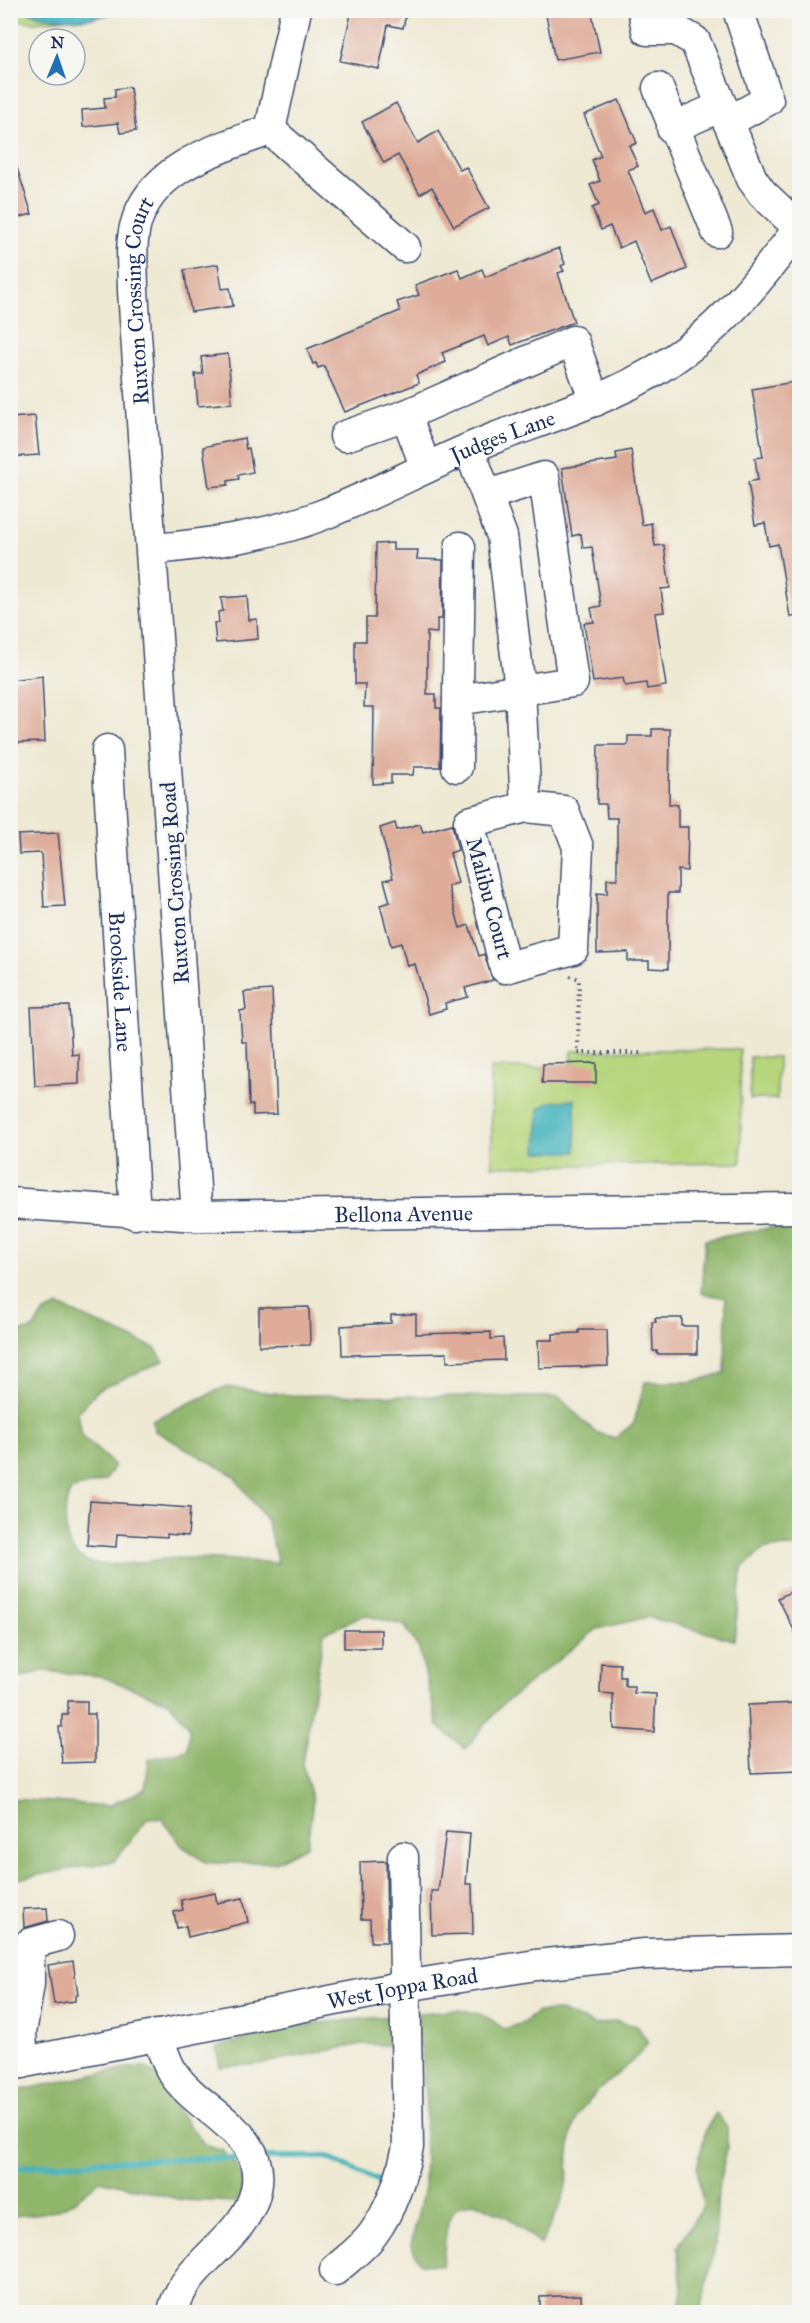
<svg xmlns="http://www.w3.org/2000/svg" width="810" height="2323" font-family="'IM FELL Great Primer',serif">
<rect width="100%" height="100%" fill="#f6f6f2"/>
<filter id="ink" filterUnits="userSpaceOnUse"><feTurbulence type="fractalNoise" baseFrequency=".0167" numOctaves="2"/><feDisplacementMap in="SourceGraphic" scale="12" xChannelSelector="R" yChannelSelector="G"/><feConvolveMatrix kernelMatrix="1 2 1 2 8 2 1 2 1" color-interpolation-filters="sRGB"/></filter>
<filter id="wash" filterUnits="userSpaceOnUse"><feTurbulence type="fractalNoise" baseFrequency=".008" numOctaves="4" result="noise"/><feDisplacementMap in="SourceGraphic" scale="24" xChannelSelector="R" yChannelSelector="G"/><feGaussianBlur stdDeviation="1.35" result="paint"/><feColorMatrix in="noise" values="0 0 0 0 0 0 0 0 0 0 0 0 0 0 0 0 0 1.4 0 .05"/><feComposite in="paint" operator="in"/></filter>
<g filter="url(#wash)">
<rect width="100%" height="100%" fill="#eee9d3"/>
<g fill="#b6d57c" stroke="#68826d" stroke-width="1.5">
<path d="M10 11H136L35 22 11 20Z"/>
<path d="M740 1049 741 1163 492 1166 491 1068H571L572 1051Z"/>
<path d="M750 1057H778L777 1099H750Z"/>
</g>
<g fill="#90b66c" stroke="#567265" stroke-width="1.5">
<path d="M781 1226H799V1547L765 1548 742 1568 734 1640 648 1617 597 1629 502 1705 465 1749 438 1726 419 1649 405 1626 365 1615 324 1633 302 1764 313 1800 307 1846 275 1862 207 1863 182 1846 162 1819 148 1818 114 1861 11 1880V1799L109 1806 145 1789 149 1759 188 1750 189 1726 168 1702 100 1676 42 1671 11 1681V1334L33 1329 44 1312 59 1306 155 1348 164 1361 98 1390 78 1412 82 1436 114 1465 106 1480 71 1490C64 1505 65 1514 66 1530 71 1586 145 1557 180 1558 213 1558 245 1561 278 1563L267 1521 233 1475 155 1431 152 1420 225 1387 290 1395 559 1397 595 1432 615 1438 634 1423 645 1382H691L725 1373 726 1298 701 1293 705 1240Z"/>
<path d="M451 2010C474 2010 487 2015 504 2029L523 2023 538 2012 560 2011 595 2025 617 2021 637 2026 648 2042C629 2071 594 2086 578 2116 565 2140 572 2168 564 2194 559 2211 548 2228 541 2245L509 2218 474 2202 455 2208 447 2226 442 2266 421 2264 411 2245 424 2187 426 2108 421 2047 362 2044 260 2064 220 2067 216 2048 290 2026Z"/>
<path d="M145 2067 161 2079 169 2100 205 2145 223 2151 237 2166 245 2185 237 2202 182 2200 100 2180C62 2212 60 2212 11 2216V2092L126 2068Z"/>
<path d="M716 2113 727 2127V2149L718 2188 715 2247 701 2312H679L682 2287 677 2248 703 2206 697 2168 706 2129Z"/>
</g>
<g fill="#44b4bc" stroke="#30728d" stroke-width="1.5">
<path d="M24 11 116 10V11C94 23 47 20 24 11Z"/>
<path d="M575 1099 576 1152H537L539 1109 549 1102Z"/>
</g>
<g fill="none" stroke-linecap="round" stroke-linejoin="round">
<g stroke="#44b4bc" stroke-width="6">
<path d="M262 2157H327L387 2185"/>
<path d="M10 2168 99 2161 243 2158"/>
</g>
</g>
<g id="blocks">
<g fill="#deac99">
<path d="M356 10H407L403 28 388 25 379 69 340 61 351 14 356 15Z"/>
<path d="M545 10H591L600 52 555 60Z"/>
<path d="M130 87 136 131 120 133 118 123 83 127 82 110 105 108 104 98 115 97V89Z"/>
<path d="M619 100 637 143 629 146 638 166 628 170 645 212 654 208 662 230 671 226 687 269 651 284 634 241 619 248 610 226 601 230 592 208 599 205 590 185 600 181 592 160 601 156 584 115Z"/>
<path d="M396 103 418 143 438 131 460 170 466 167 489 208 454 226 432 187 420 194 398 155 384 163 362 122Z"/>
<path d="M10 159H14L32 214 10 220Z"/>
<path d="M559 248 565 264 561 266 564 271 558 273 574 322 512 345 509 337 488 346 484 336 442 353 446 362 416 375 419 383 345 412 324 366 318 368 316 363 313 364 307 349 400 311 397 302 419 295 415 285 458 269 462 278 482 269 485 277Z"/>
<path d="M218 264 222 289 230 288 233 306 191 312 184 270Z"/>
<path d="M228 354 232 403 198 406 195 374H203L201 357Z"/>
<path d="M794 382 800 419V616L790 617 778 544 769 546 765 523 755 525 748 482 758 480 755 458 763 457 752 389Z"/>
<path d="M35 416 39 455 10 457V418Z"/>
<path d="M244 438 246 449 249 448 253 472 238 475 239 479 228 481V485L209 487 203 447Z"/>
<path d="M631 450 642 525 651 523 655 546 664 545 670 588 661 589 664 612 655 613 666 686 647 689 646 683 625 686 623 678 593 682 584 623 594 622 591 608 601 606 592 547 583 548 581 534 572 536 562 468 617 460 616 453Z"/>
<path d="M393 543V550H418L417 559 443 560 442 619H437V633L427 632V694H436V708H441L440 767H414L413 775H391V783L373 784 374 707H364L365 684H355V641H366V618H375L376 544Z"/>
<path d="M247 596 249 620 257 619 258 639 216 643 214 623H219L218 612 223 611 221 598Z"/>
<path d="M42 676 45 742 10 743V680Z"/>
<path d="M652 729H670L669 804 678 805V827H688L687 871 678 870V893H668V969L649 968V961H628V952L597 953V893L607 894V879H617V818H607L606 804H597L598 745H628V736H652Z"/>
<path d="M395 823 397 830 420 824 423 832 452 824 458 850 450 853 458 883 448 886 460 928 469 925 479 956 484 954 493 980 465 988 468 997 445 1003 446 1009 429 1014 415 964 407 966 401 943 391 946 380 905 390 902 384 880 393 878 380 828Z"/>
<path d="M58 833 65 906 44 907 41 853 19 854 18 835Z"/>
<path d="M272 990 277 1114 253 1115V1105H249L247 1042H242L240 1011 246 1010 244 992Z"/>
<path d="M69 1006 72 1055 79 1054V1084L35 1086 31 1007Z"/>
<path d="M596 1063V1083H542L543 1064Z"/>
<path d="M309 1307 310 1345 259 1346V1308Z"/>
<path d="M416 1314V1334L491 1332V1339L503 1338 504 1360 447 1362V1353L342 1355 341 1326 391 1323V1315Z"/>
<path d="M655 1318H682V1326H697V1354H657V1351H653L652 1322H656Z"/>
<path d="M579 1330H607L608 1366 539 1368 538 1340H553V1334L579 1333Z"/>
<path d="M90 1501 190 1508 188 1536 167 1534V1537L117 1534 116 1547 87 1545Z"/>
<path d="M800 1587V1642L778 1598Z"/>
<rect x="344" y="1630" width="37" height="18"/>
<path d="M601 1663 620 1664V1677H625V1686H634V1693L656 1694 654 1732 614 1729 613 1694 600 1693Z"/>
<path d="M68 1701H87V1714H95V1762L62 1763 59 1727H62V1715H68Z"/>
<path d="M798 1703 800 1727H796L800 1771 751 1773 748 1705Z"/>
<path d="M446 1832 470 1834 466 1884H472L473 1934 432 1935 431 1891H438Z"/>
<path d="M386 1861 387 1942H371L370 1919H361L360 1862Z"/>
<path d="M215 1893 217 1903 243 1898 248 1922 188 1937 186 1926 177 1928 174 1912 183 1910 181 1900Z"/>
<path d="M47 1908 48 1921 24 1928 23 1909Z"/>
<path d="M73 1961 78 1995 75 1996V2001L54 2004 48 1965Z"/>
<path d="M581 2295 582 2313H540V2297Z"/>
</g>
</g>
</g>
<g filter="url(#ink)">
<use href="#blocks" fill-opacity="0" stroke="#3b4b70" stroke-width="1.5"/>
<g fill="none" stroke-linecap="round" stroke-linejoin="round">
<defs>
<g id="minor">
<path d="M643 10 647 30H676L695 41 752 179 762 193 800 229"/>
<path d="M658 88 717 232"/>
<path d="M728 122 768 100 738 10"/>
<path d="M672 128 722 106"/>
<path d="M270 130 405 247"/>
<path d="M270 130 296 10"/>
<path d="M406 415 426 468"/>
<path d="M345 436 406 415 573 341 595 401"/>
<path d="M469 449 502 536 520 689 526 807"/>
<path id="s1" d="M153 549C204 545 274 534 322 515 381 492 437 460 497 437 562 413 629 393 686 350 730 318 767 270 800 227"/>
<path d="M458 700 573 682 544 477 488 495"/>
<path id="s2" d="M107 750 135 1214"/>
<path d="M457 767 460 547"/>
<path d="M526 807 564 811 578 847 573 949 505 968 469 822Z"/>
<path id="s3" d="M10 1203 197 1216 800 1208"/>
<path id="s4" d="M197 1216 133 291C133 270 130 247 135 227 150 166 218 149 270 130"/>
<path d="M157 2035C162 2047 166 2063 173 2073 200 2114 268 2132 256 2190 245 2241 184 2261 173 2312"/>
<path d="M23 2063 21 2033 29 1984V1944L58 1936"/>
<path id="s5" d="M10 2065 405 1986 536 1965 645 1954 800 1950"/>
<path d="M335 2270C347 2259 363 2248 373 2234 392 2208 401 2178 408 2147L403 1857"/>
</g>
</defs>
<use href="#minor" stroke="#3b4b70" stroke-width="33"/>
<path stroke="#3b4b70" stroke-width="4" stroke-dasharray="1.5 4.5" stroke-linecap="butt" d="M570 976 579 979 578 1053H640"/>
<use href="#minor" stroke="#fff" stroke-width="30"/>
</g>
</g>
<g text-anchor="middle" stroke-width="6" stroke-linejoin="round" paint-order="stroke">
<g font-size="22" fill="#1b2f5e" stroke="#f6f6f2">
<text dy="8" stroke="none"><textPath href="#s4" startOffset="918">Ruxton Crossing Court</textPath></text>
<text dy="8" stroke="none"><textPath href="#s1" startOffset="370">Judges Lane</textPath></text>
<text transform="translate(174 883) rotate(-94)" y="8">Ruxton Crossing Road</text>
<text transform="translate(490 898) rotate(75)" y="8">Malibu Court</text>
<text dy="8" stroke="none"><textPath href="#s2" startOffset="232">Brookside Lane</textPath></text>
<text dy="8" stroke="none"><textPath href="#s3" startOffset="394">Bellona Avenue</textPath></text>
<text dy="8" stroke="none"><textPath href="#s5" startOffset="400">West Joppa Road</textPath></text>
</g>
</g>
<rect width="810" height="2323" fill="none" stroke="#f6f6f2" stroke-width="36"/>
<g transform="translate(57 57) rotate(2)"><circle r="28" fill="#f6f6f2" stroke="#9ea6b7" stroke-width="1.5"/>
<path d="M0-4.5L10 22L0 15L-10 22Z" fill="#1f6fb2"/>
<text y="-9" font-size="16" font-weight="bold" text-anchor="middle" fill="#1b2f5e">N</text>
</g>
</svg>
